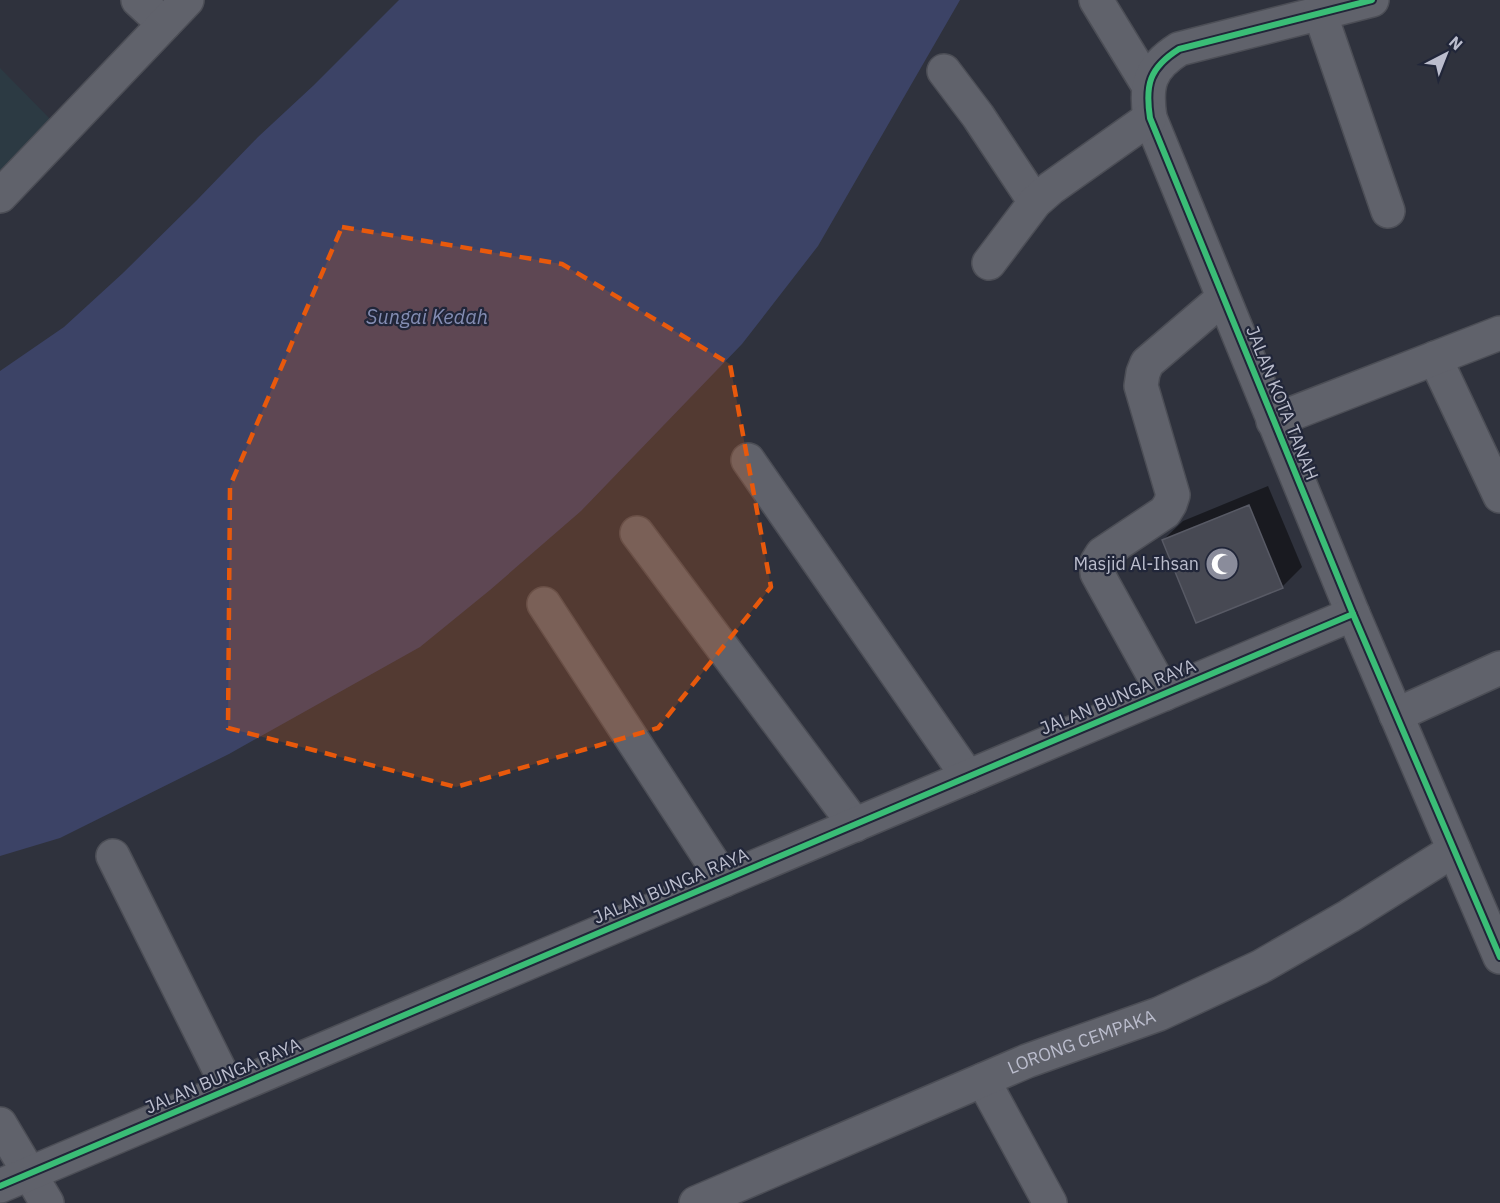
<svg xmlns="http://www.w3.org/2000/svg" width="1500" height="1203" font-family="'IBM Plex Sans',sans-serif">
<rect width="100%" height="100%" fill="#2f323d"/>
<path fill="#2c3a43" d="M0 68 53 122 0 174Z"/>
<path fill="#3c4366" d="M399 0H960L818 246 742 344 581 511 490 590 420 647 229 754 60 838 0 856V371L64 327 123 273 197 200 258 137 314 85Z"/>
<path fill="#0007" d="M1268 486 1302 567 1282 587 1163 540 1183 521Z"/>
<path fill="#474953" stroke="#585a65" stroke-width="1.5" d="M1249 505 1283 588 1196 623 1162 540Z"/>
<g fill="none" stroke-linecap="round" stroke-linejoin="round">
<defs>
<g id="minor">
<path d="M138 0 164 24"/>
<path d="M1096 0 1148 85"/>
<path d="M1372 0 1179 49C1149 68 1145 85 1150 118L1353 614 1500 957"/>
<path d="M1320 13 1388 211"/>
<path d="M944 71 978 116 1035 202"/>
<path d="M0 196 187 0"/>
<path d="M989 263 1035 202 1051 188 1150 118"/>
<path d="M1435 358 1500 496"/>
<path d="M1273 421 1500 333"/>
<path d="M748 460 968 777"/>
<path d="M637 533 855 825"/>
<path d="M544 604 724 880"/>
<path d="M1164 694 1097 573V562L1102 554 1165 512 1170 504 1173 495 1141 386 1143 373 1147 363 1223 298"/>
<path d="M1396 715 1500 668"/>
<path d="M113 856 229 1089"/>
<path d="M983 1080 1050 1203"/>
<path d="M0 1124 47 1203"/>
<path d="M0 1186 1353 614"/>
<path id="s1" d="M696 1203 1027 1061 1159 1014 1260 967 1349 916 1454 850"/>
</g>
</defs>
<use href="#minor" stroke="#4c4e56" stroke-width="36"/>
<use href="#minor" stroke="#60626b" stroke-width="33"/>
<defs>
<g id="cycleway">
<path d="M1372 0 1179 49C1149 68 1145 85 1150 118L1353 614 1500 957"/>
<path d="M0 1186 1353 614"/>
</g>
</defs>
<use href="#cycleway" stroke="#212639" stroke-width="10"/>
<use href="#cycleway" stroke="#3abd76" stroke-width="6"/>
</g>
<path fill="#e8590c" fill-opacity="0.2" stroke="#e8590c" stroke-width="4.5" stroke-dasharray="12 8" stroke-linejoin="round" d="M342 227 562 264 730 364 771 587 658 728 456 787 228 728 230 486Z"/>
<defs>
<symbol id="mosque-disc" viewBox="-11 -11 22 22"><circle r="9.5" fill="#8a8c9b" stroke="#212639"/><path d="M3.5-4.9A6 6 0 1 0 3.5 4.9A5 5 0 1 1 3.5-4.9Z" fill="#fff"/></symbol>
</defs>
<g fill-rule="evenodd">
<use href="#mosque-disc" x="1203" y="545" width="38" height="38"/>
</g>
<g text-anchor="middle" stroke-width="4.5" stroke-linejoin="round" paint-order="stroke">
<g font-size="18" fill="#bbbdcd" stroke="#212639">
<text transform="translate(1282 403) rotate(68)" y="6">JALAN KOTA TANAH</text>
<text transform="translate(1118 697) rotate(-23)" y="6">JALAN BUNGA RAYA</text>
<text transform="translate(671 886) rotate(-23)" y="6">JALAN BUNGA RAYA</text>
<text dy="6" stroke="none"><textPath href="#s1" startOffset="418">LORONG CEMPAKA</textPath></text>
<text transform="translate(223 1076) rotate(-23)" y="6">JALAN BUNGA RAYA</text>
</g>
<g font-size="18" fill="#bbbdcd" stroke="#212639" text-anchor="end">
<text x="1199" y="570">Masjid Al-Ihsan</text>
</g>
<g font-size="20" font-style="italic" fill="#838cb2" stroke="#212639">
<text x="427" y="324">Sungai Kedah</text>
</g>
</g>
<g transform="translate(1446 54) rotate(42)" stroke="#212639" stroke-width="4.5" paint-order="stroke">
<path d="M0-4.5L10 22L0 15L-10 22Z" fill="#bbbdcd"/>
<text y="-9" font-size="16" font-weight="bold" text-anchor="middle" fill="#bbbdcd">N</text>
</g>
</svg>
